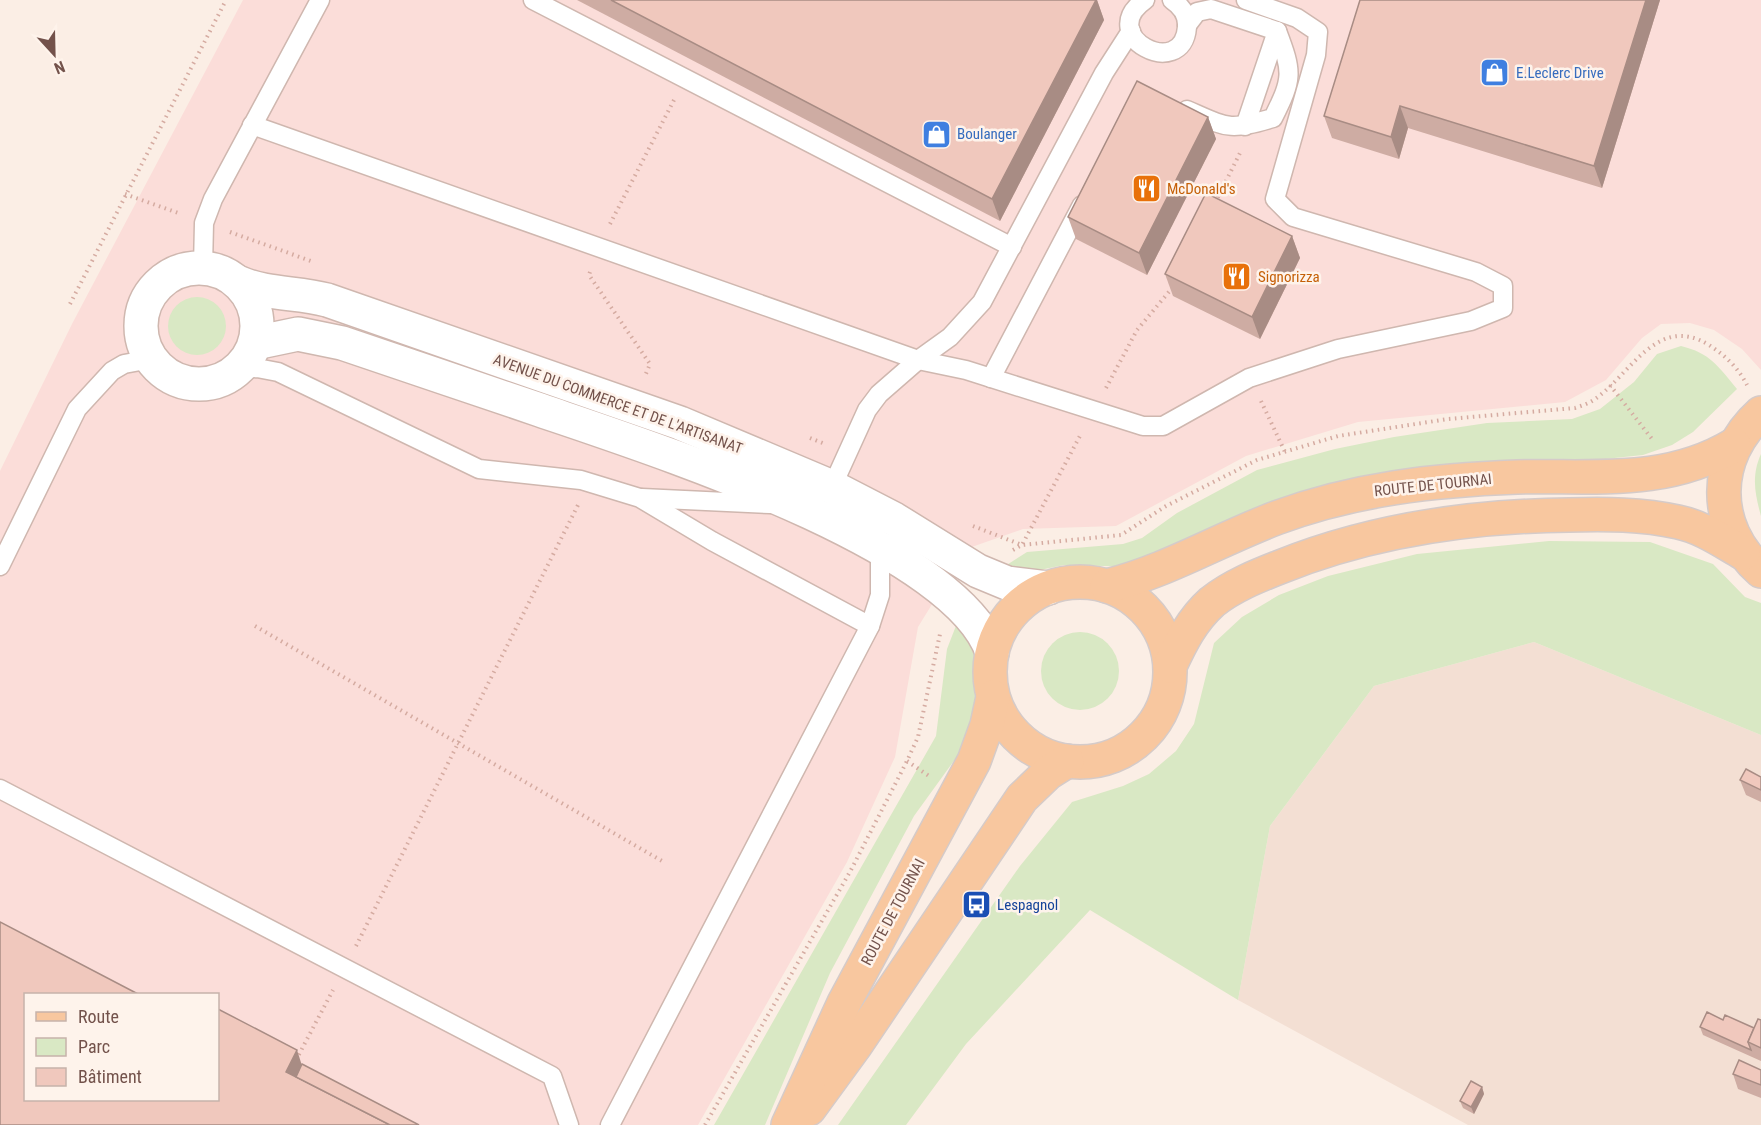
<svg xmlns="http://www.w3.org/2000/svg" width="1761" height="1125" font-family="'Roboto Condensed',sans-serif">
<rect width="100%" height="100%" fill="#fbeee5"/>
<path fill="#f3dfd3" d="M1534 642 1761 735V1125H1468L1238 1000 1270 826 1374 686Z"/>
<path fill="#fbddd9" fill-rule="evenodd" d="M243 0H1761V370L1742 349 1714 330 1690 323 1661 324 1642 338 1606 380 1565 402 1358 422 1246 456 1116 526 1023 529 966 549 918 627 895 757 847 862 698 1125H0V471L72 324ZM26 994H218V1100H26Z"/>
<g fill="#d9e8c4">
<circle cx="197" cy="326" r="29"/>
<path d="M1681 346C1710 353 1718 366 1737 389L1693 432 1672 445 1643 455 1548 465 1417 471 1144 567 1064 565 1035 571 1002 568 1027 552 1123 544 1142 538 1177 513 1257 470 1335 449 1394 437 1487 423 1572 419 1600 409 1634 382 1657 354Z"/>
<path d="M1761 454V516C1755 494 1751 476 1761 454Z"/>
<path d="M1549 541 1650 542 1713 564 1745 597 1761 603V735L1534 642 1374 686 1270 826 1238 1000 1090 910 966 1044 906 1125H838L1020 866 1072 802 1123 786 1149 774 1176 751 1194 724 1214 643 1242 617 1279 595 1328 576 1417 554Z"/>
<path d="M959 618 974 655 975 701 969 730 961 751 914 816 830 973 765 1125H714L936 736 947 649Z"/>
<circle cx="1080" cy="671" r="39"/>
</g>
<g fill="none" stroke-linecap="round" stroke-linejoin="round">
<defs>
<g id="service">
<path d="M533 0 1012 247"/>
<path d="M1145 0C1094 36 1183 82 1187 27 1188 15 1181 6 1172 0"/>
<path d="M1187 110C1228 128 1228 131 1273 118 1293 78 1293 73 1277 31L1211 9 1197 12 1187 25"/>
<path d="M252 125 918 360 966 370 1143 426H1163L1249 378 1338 349 1471 321 1503 308V286L1476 272 1293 217 1275 199 1316 55 1318 32 1297 18 1246 0"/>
<path d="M1245 126 1277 31"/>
<path d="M203 267 204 223 213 199 320 0"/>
<path d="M239 369 257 368 278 372 479 469 581 480 640 498 712 541 870 626"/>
<path d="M991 378 1082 205"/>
<path d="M832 487 867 410 879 394 918 360 950 337 982 302 1104 73 1131 31"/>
<path d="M642 498 770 504"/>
<path d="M0 566 77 409 112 371 124 364 151 359"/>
<path d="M0 789 552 1076 569 1125"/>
<path d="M610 1125 870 626 880 595V549"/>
</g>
<g id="minor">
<circle cx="199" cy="326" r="58"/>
<path d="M240 283C268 295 298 292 327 300L680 423 832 487 894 519 978 571 1007 583 1048 588"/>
<path d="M255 343 298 334 342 343C408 365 474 388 540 410 645 446 955 544 992 652"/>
</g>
<g id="primary">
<path d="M1761 413C1712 457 1711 527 1761 571"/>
<circle cx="1080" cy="672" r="90"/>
<path d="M1107 586C1167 571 1218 540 1276 518 1354 489 1434 480 1517 477 1593 475 1666 486 1734 445"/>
<path d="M1170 666C1181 642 1192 620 1212 602 1232 586 1257 576 1280 567 1372 530 1471 516 1569 515 1605 514 1642 514 1678 522 1702 527 1722 541 1743 553"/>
<path d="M809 1109 855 1046 1022 798 1048 773 1067 761"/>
<path d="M788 1125 844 1003 974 761 987 725 993 697"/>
</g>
</defs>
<use href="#service" stroke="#cfb7af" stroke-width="21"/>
<use href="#minor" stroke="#cfb7af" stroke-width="36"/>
<use href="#primary" stroke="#d5cbc9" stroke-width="36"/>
<g stroke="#d5aba1" stroke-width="4" stroke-dasharray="1.5 4.5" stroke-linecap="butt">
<path d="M125 194 181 214"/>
<path d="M1215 203 1241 151"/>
<path d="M610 224 674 100"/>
<path d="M230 232 311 261"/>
<path d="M590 272 589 275 650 364 645 376"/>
<path d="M70 304 226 0"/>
<path d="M1610 385 1652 439"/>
<path d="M1106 388 1137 330 1173 287"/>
<path d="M1261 401 1285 452"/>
<path d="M810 438 825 444"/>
<path d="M973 526 1022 545 1081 434"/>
<path d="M1013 550 1022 545 1121 535 1166 506 1257 460 1338 436 1448 419 1575 408C1581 406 1587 404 1592 401 1629 378 1656 312 1709 345 1725 355 1739 369 1747 385"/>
<path d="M255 626 664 862"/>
<path d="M907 761 929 776"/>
<path d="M356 946 578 505"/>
<path d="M296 1060 333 990"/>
<path d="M705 1125 851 870 907 761 918 737 940 634"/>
</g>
<use href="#service" stroke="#fff" stroke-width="18"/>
<use href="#minor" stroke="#fff" stroke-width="33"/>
<use href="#primary" stroke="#f8c79f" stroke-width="33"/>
</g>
<g fill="#ceaca3">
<path d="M577 0H1097L1104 20 1000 221Z"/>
<path d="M1360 0H1660L1602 188 1408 128 1399 159 1332 138 1324 116Z"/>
<path d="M1208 117 1216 139 1147 275 1076 239 1068 217Z"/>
<path d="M1292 236 1300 258 1260 339 1173 296 1165 274Z"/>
<path d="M1761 777V802L1746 795 1740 780Z"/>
<path d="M1723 1020 1754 1028 1761 1020V1061L1703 1035 1700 1027Z"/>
<path d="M1761 1070V1098L1738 1089 1733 1074Z"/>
<path d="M1482 1087 1484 1094 1474 1114 1463 1108 1460 1101Z"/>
</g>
<g fill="#a88c84">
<path d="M1096 0H1097L1104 20 1000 221 992 199Z"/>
<path d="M1646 0H1660L1602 188 1594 166Z"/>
<path d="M1400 106 1408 128 1399 159 1391 137Z"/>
<path d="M1208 117 1216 139 1147 275 1139 253Z"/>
<path d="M1292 236 1300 258 1260 339 1252 317Z"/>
<path d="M297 1050 304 1072 296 1089 286 1072Z"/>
<path d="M1482 1087 1484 1094 1474 1114 1471 1107Z"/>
</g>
<g fill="#f0c8bd" stroke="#a88c84" stroke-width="1.5">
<path d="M611 0H1096L992 199Z"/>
<path d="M1360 0H1646L1594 166 1400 106 1391 137 1324 116Z"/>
<path d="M1137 81 1208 117 1139 253 1068 217Z"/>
<path d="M1206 193 1292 236 1252 317 1165 274Z"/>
<path d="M1746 769 1761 777V790L1740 780Z"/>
<path d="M0 922 138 994H26V1100H218V1009L297 1050 286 1072 390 1125H0Z"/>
<path d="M1707 1012 1723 1020 1725 1015 1754 1028 1748 1042 1751 1050 1700 1027Z"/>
<path d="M1758 1019 1761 1020V1048L1748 1042Z"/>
<path d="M1739 1060 1761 1070V1085L1733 1074Z"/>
<path d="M302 1064 419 1125H390L296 1077Z"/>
<path d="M1471 1081 1482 1087 1471 1107 1460 1101Z"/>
</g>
<defs>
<symbol id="shop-square" viewBox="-11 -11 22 22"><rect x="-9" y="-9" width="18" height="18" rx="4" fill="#3f7fe0" stroke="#fef3eb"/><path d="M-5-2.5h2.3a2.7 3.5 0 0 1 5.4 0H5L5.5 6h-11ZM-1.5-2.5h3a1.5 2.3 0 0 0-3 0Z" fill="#fff"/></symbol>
<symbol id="restaurant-square" viewBox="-11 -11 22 22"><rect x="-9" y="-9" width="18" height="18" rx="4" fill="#e8710a" stroke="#fef3eb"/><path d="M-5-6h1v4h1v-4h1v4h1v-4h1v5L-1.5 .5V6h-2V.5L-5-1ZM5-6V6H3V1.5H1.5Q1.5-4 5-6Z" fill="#fff"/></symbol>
<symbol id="bus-square" viewBox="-11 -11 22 22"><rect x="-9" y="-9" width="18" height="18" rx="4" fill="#1a4fb4" stroke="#fef3eb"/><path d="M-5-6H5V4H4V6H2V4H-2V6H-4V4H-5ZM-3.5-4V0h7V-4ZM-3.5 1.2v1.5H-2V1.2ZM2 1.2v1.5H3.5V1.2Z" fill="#fff"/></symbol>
</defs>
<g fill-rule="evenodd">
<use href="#shop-square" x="1478" y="56" width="33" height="33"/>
<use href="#shop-square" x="920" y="118" width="33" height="33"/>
<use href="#restaurant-square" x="1130" y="172" width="33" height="33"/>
<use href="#restaurant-square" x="1220" y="260" width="33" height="33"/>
<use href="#bus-square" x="960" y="888" width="33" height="33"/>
</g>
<g text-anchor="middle" stroke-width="5" stroke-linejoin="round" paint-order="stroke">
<g font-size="15" fill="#366cbe" stroke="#fef3eb" text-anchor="start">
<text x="1516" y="78">E.Leclerc Drive</text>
<text x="957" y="139">Boulanger</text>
</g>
<g font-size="15" fill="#c56008" stroke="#fef3eb" text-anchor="start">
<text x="1167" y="194">McDonald's</text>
<text x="1258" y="282">Signorizza</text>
</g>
<g font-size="15" fill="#73524b" stroke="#fef3eb">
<text transform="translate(618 404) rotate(20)" y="5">AVENUE DU COMMERCE ET DE L'ARTISANAT</text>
<text transform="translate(1433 485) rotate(-6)" y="5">ROUTE DE TOURNAI</text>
<text transform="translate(893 912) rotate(-62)" y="5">ROUTE DE TOURNAI</text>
</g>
<g font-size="15" fill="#164399" stroke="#fef3eb" text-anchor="start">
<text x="997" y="910">Lespagnol</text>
</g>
</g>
<rect x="24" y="993" width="195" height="108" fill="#fef3eb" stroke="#c6b3ab" stroke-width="1.5"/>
<rect x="36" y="1012" width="30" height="9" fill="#f8c79f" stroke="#c6b3ab" stroke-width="1.5"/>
<text x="78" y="1023" font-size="18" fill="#73524b">Route</text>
<rect x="36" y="1038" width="30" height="18" fill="#d9e8c4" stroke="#c6b3ab" stroke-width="1.5"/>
<text x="78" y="1053" font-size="18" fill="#73524b">Parc</text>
<rect x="36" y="1068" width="30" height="18" fill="#f0c8bd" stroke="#c6b3ab" stroke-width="1.5"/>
<text x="78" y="1083" font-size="18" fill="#73524b">Bâtiment</text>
<g transform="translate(54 54) rotate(158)" stroke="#fef3eb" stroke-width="4.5" paint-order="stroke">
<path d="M0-4.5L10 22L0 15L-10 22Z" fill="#73524b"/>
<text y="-9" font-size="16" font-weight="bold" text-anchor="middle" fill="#73524b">N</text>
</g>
</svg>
